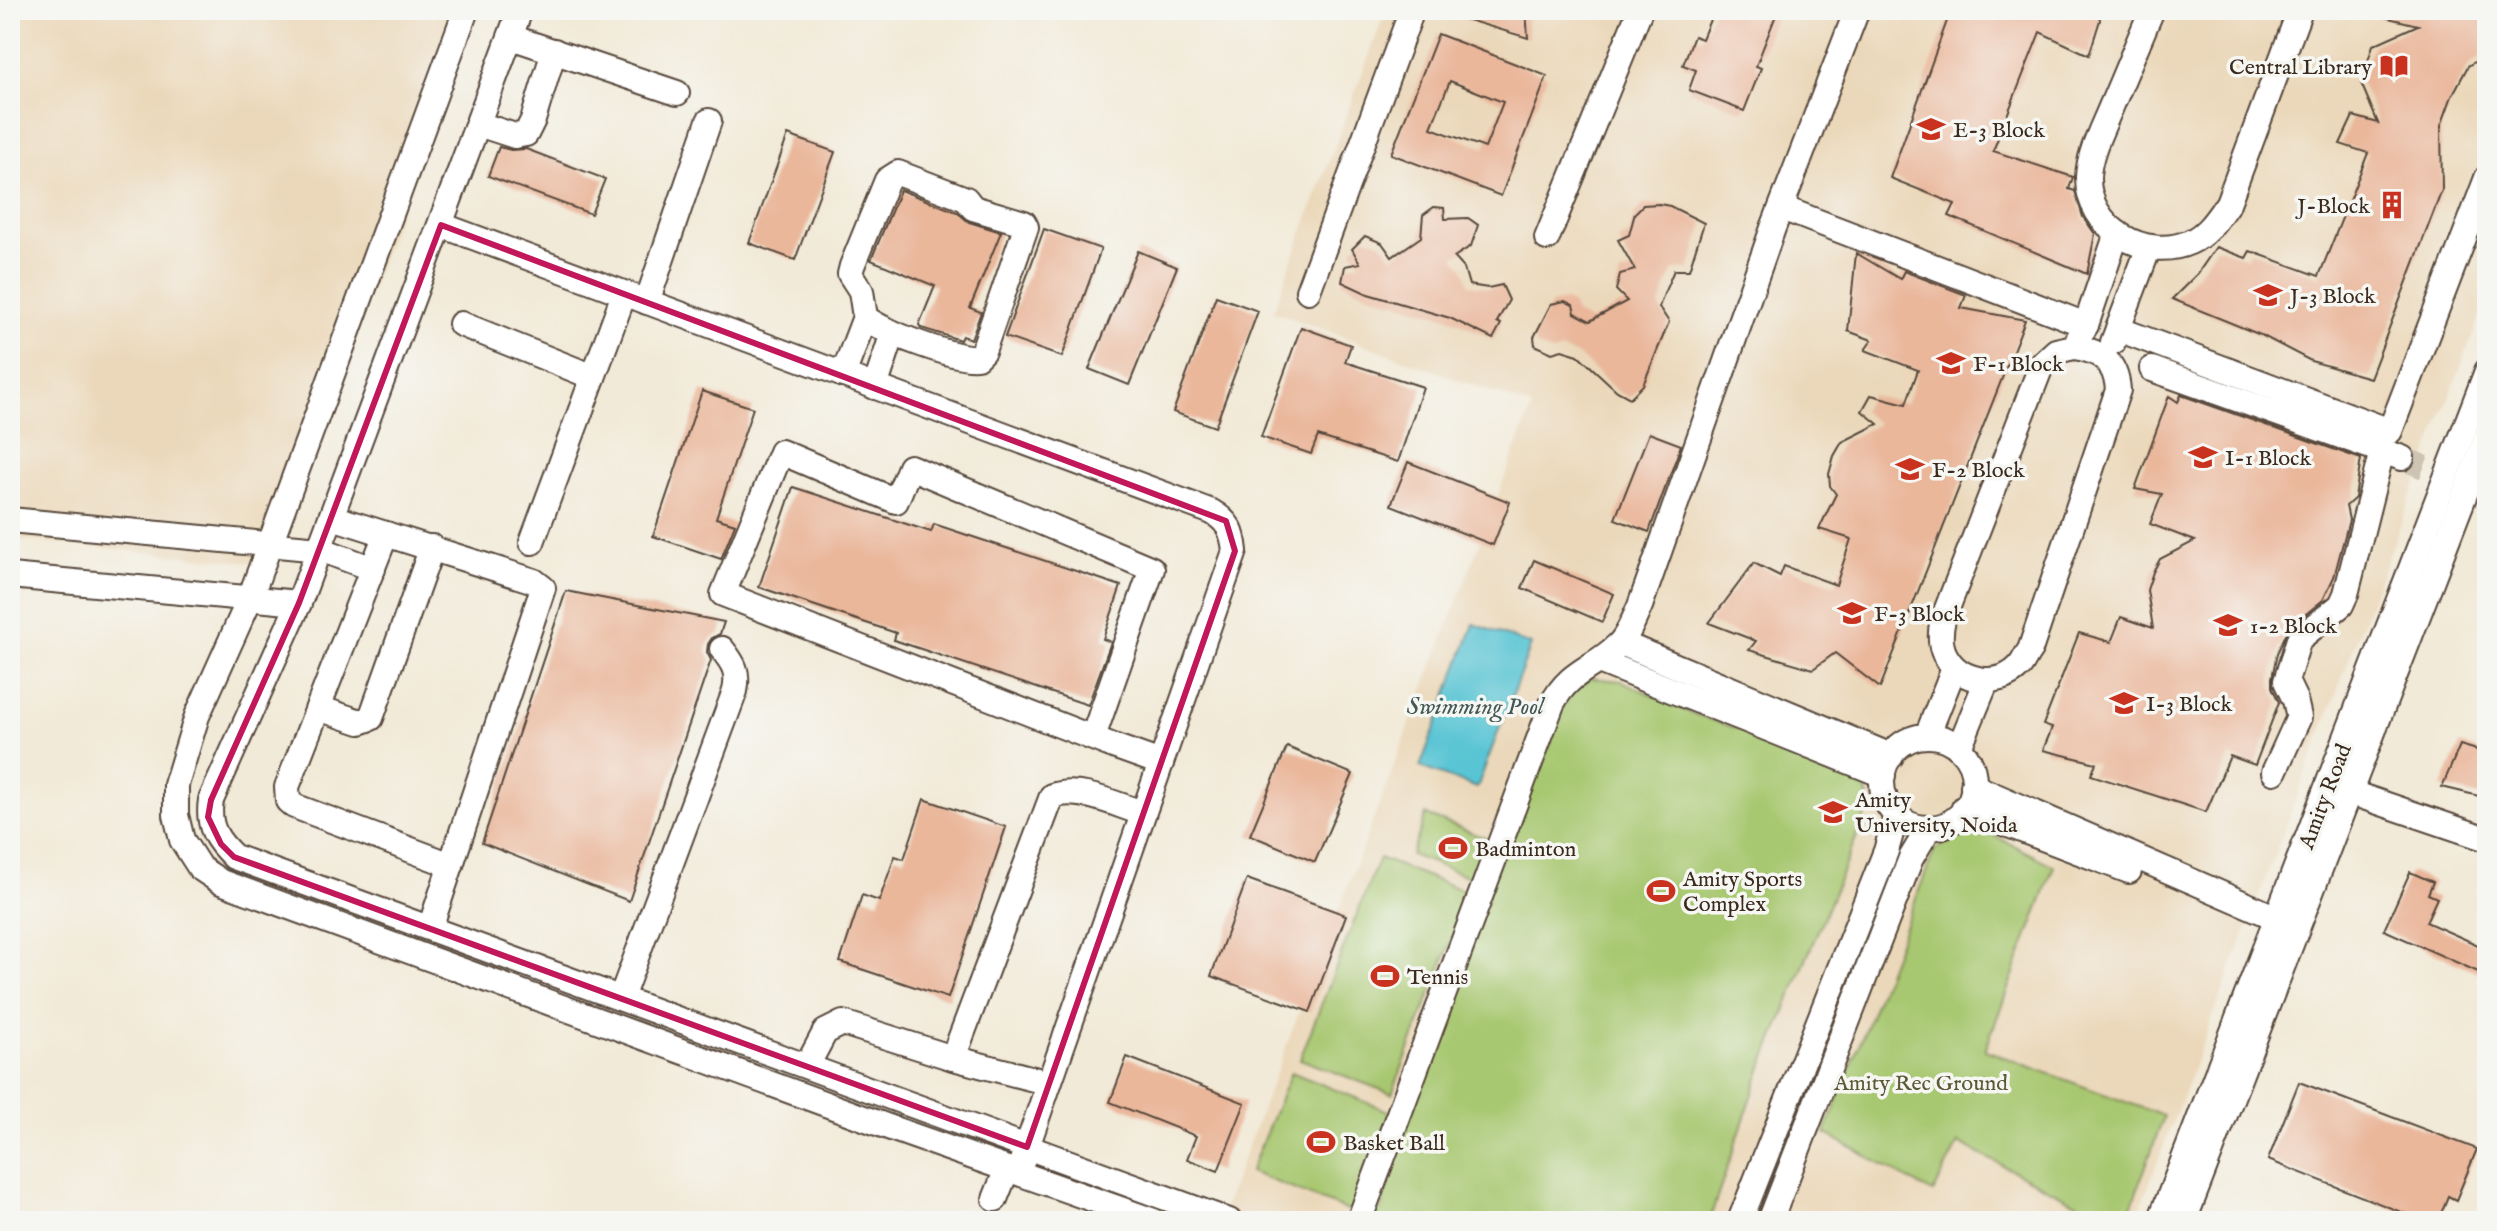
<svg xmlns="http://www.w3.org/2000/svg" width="2497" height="1231" font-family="'IM FELL English',serif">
<rect width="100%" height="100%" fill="#f6f6f2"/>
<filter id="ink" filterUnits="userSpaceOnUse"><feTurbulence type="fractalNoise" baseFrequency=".0125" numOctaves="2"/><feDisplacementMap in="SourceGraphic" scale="16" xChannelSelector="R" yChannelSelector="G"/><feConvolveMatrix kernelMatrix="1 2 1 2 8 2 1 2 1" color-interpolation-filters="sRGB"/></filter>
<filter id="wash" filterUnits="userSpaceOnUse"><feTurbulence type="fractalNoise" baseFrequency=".006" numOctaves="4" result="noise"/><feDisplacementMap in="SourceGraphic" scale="32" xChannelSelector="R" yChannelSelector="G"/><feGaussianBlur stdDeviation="1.8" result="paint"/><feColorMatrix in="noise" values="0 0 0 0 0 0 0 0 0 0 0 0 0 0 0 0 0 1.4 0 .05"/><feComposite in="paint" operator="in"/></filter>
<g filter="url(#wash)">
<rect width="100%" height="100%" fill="#f2ead8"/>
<g fill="#ebd8ba">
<path d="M10 10H474L269 564 10 539Z"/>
<path d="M1386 10H2487V298L2135 1221H1229L1220 1218 1532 407 1273 311Z"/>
</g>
<g fill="#a7c76f" stroke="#717846" stroke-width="2">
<path d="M1590 678 1622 681 1691 713 1771 740 1862 775 1870 804 1762 1067 1709 1221H1371L1383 1206 1384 1200 1370 1197 1559 704Z"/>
<path d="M1426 815 1496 842 1480 881 1411 855Z"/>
<path d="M1979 828 2054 866 1985 1050 2164 1116 2126 1221H2112L1958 1143 1933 1193 1825 1133 1935 849Z"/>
<path d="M1379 858 1470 893 1392 1094 1300 1059Z"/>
<path d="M1291 1072 1391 1112 1351 1212 1250 1172Z"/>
</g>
<path fill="#59c4d4" stroke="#4a7779" stroke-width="2" d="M1474 624 1531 645 1477 788 1420 767Z"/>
<g id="blocks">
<g fill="#eab79b" fill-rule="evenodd">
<path d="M1448 10H1526L1528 38 1448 14Z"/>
<path d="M1714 10H1778L1756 66 1761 68 1744 111 1689 90 1696 70 1683 65 1694 36 1702 39Z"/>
<path d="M1951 10H1982L1996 15 1998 10H2098L2100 20 2089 55 2040 32 1993 151 2073 177 2069 189 2075 191 2083 217 2095 234 2087 274 1949 216 1955 204 1890 178Z"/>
<path d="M2381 10H2487V54L2468 66 2452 96 2441 126 2442 190 2370 378 2311 361 2263 336 2172 299 2198 273 2216 247 2246 258 2250 251 2319 276 2368 153 2340 144 2353 116 2378 123 2361 83 2373 45 2418 25 2380 16Z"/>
<path d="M1438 34 1547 76 1501 196 1391 154ZM1450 81 1503 102 1485 148 1431 128Z"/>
<path d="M788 135 835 152 795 260 749 243Z"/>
<path d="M499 147 511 150 526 149 605 179 591 214 488 176Z"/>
<path d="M900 190 957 212 969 222 1001 232 970 308 981 312 971 339 962 336 960 340 957 339 921 328 919 325 935 286 871 260Z"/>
<path d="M1659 204 1670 206 1704 223 1689 270H1674L1665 291 1659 307 1669 322 1643 385 1630 398 1617 391 1578 355 1562 350 1552 353 1535 345 1534 337 1551 304 1565 301 1573 305 1575 313 1590 321 1627 301 1616 290 1620 274 1635 270 1618 240 1629 235 1635 213 1643 205Z"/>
<path d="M1434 207 1444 208 1445 219 1468 218 1478 225 1471 246 1454 257 1464 268 1469 285 1488 288 1502 285 1509 300 1497 322 1501 324 1493 339 1450 318 1368 294 1342 282 1345 266 1360 263 1352 249 1365 236 1382 243 1392 257 1421 237 1423 215Z"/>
<path d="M1044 229 1101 249 1062 357 1005 337Z"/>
<path d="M1138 251 1177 267 1129 385 1089 369Z"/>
<path d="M1856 253 1900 279 1904 271 1966 295 1961 308 2025 320 1880 688 1835 653 1813 669 1749 650 1756 641 1709 623 1754 563 1780 576 1784 566 1836 585 1851 539 1819 529 1836 494 1830 486 1829 474 1834 456 1842 442 1878 424 1862 411 1871 395 1906 404 1918 370 1865 350 1872 340 1848 331Z"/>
<path d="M1216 296 1258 311 1215 427 1173 412Z"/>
<path d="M1301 327 1351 345 1345 362 1423 387 1398 462 1318 436 1311 454 1261 437Z"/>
<path d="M702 391 753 408 716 518 735 524 721 559 653 536Z"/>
<path d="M2181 395 2361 459 2355 498 2346 506 2349 520 2334 577 2323 600 2289 628 2277 653 2272 678V687L2279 702 2255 765 2230 756 2206 812 2091 775 2096 763 2043 750 2052 728 2043 725 2079 633 2111 642 2121 617 2153 628 2147 590 2153 572 2160 559 2195 541 2150 524 2162 494 2135 489 2169 396 2178 402Z"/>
<path d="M1649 433 1681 445 1649 532 1615 519Z"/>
<path d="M1408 462 1510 502 1493 545 1391 505Z"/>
<path d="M793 487 931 532 934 524 1121 586 1103 639 1111 642 1088 705 894 640 896 633 759 587Z"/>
<path d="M1534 560 1614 594 1602 622 1522 588Z"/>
<path d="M566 591 724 622 720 634 712 638 708 644 707 652 711 660 629 901 482 843Z"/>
<path d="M2460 745 2487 753V798L2442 787Z"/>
<path d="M1287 747 1353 774 1315 862 1250 835Z"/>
<path d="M924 799 1006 827 948 998 840 962 862 895 879 901 895 856 904 859Z"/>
<path d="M2410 872 2433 882 2428 894 2437 898 2426 922 2487 949V976L2384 930Z"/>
<path d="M1247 879 1346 915 1310 1012 1211 976Z"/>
<path d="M1127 1057 1245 1103 1218 1171 1187 1159 1196 1136 1110 1102Z"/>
<path d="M2299 1082 2477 1149 2456 1200 2448 1196 2438 1221H2424L2268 1160Z"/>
</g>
</g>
</g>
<g filter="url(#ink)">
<use href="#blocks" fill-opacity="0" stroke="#56473a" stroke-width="2"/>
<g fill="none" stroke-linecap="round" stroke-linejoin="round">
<path stroke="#cdc4b3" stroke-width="24" stroke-dasharray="24 12" stroke-linecap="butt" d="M2402 458 2434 471"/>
<defs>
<g id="minor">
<path d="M466 10 250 598 197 716 176 785V815L182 840 200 868 221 882 891 1128 1154 1221"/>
<path d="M520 10 299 603 211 800C207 826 216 840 234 857L1229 1221"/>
<path d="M2152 10C2138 42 2125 75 2111 107 2102 129 2089 153 2088 177 2087 228 2145 262 2190 242 2208 234 2217 218 2228 203L2300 10"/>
<path d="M511 37 677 93"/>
<path d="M478 124 515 136 526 134 533 120 554 51"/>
<path d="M898 173 966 199 973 208 1024 223 1026 227 983 351 977 357C958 360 879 331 865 317L861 291 850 274 852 266 887 180Z"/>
<path d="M1782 208 2086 325"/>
<path d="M441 225 1212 512C1229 522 1233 532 1235 551L1022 1161"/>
<path d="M1547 238 1640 10"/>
<path d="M1308 291 1412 10"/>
<path d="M647 302 709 121"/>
<path d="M461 324 593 377"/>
<path d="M2118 329 2390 431 2487 178"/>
<path d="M2079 337 2086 325 2117 233"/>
<path d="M2113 342 2149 247"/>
<path d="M2074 347C2101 351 2116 362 2118 390L2030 650C2026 655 2024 661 2020 666 1999 689 1959 682 1945 655 1939 644 1940 632 1943 619L2042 364 2056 351Z"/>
<path d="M2152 369 2402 458"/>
<path d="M843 375 865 317"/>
<path d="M875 387 893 333"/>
<path d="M332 517 534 581 543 588 430 928"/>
<path d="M10 520 320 549 373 569"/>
<path d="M386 534 287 787 288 801 294 806 451 865"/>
<path d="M532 542 624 294"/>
<path d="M10 576 299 603"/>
<path d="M1621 643 1891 756"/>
<path d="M1599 661 1883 775"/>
<path d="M318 708 360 722 371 718 432 547"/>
<path d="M1927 736 1954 668"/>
<circle cx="1928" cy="782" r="46"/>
<path d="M1093 737 1152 569 910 467 896 501 781 452 723 594 1116 747 1161 763"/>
<path d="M1959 748 1987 680"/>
<path d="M2274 772 2299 717 2295 700 2286 681 2299 639 2341 605 2346 594 2382 451"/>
<path d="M1973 786 2277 918"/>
<path d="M2334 787 2487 839"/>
<path d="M1964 808 2129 871"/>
<path d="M621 998 735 691C739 672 734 664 722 649"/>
<path d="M953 1058 1049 1083"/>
<path d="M807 1066 825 1032 843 1023 953 1058 1052 796C1079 786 1116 805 1143 813"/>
<path d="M995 1199 1007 1169"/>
<path d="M1359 1221 1552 704C1570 670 1592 670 1618 645 1628 636 1634 619 1640 606L1773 228 1857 10"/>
<path d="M1740 1221 1886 851 1896 816"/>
<path d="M1770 1221 1911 858 1929 828"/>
<path d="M2160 1221 2487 371"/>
<path d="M2184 1221 2487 437"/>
</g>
</defs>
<use href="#minor" stroke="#56473a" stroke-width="28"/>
<use href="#minor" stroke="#fff" stroke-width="24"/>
</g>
</g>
<path fill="none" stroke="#c2185b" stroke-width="6" stroke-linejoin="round" d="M441 225 1226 521 1235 551 1027 1147 234 857 221 844 208 817 211 800 299 603Z"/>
<defs>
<symbol id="library-bare" viewBox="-9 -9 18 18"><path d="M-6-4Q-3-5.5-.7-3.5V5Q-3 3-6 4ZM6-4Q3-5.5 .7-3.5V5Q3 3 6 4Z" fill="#c8321e" stroke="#f6f6f2" stroke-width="2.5" paint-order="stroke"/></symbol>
<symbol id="university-bare" viewBox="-9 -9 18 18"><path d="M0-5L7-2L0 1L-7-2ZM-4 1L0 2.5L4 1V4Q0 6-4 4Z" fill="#c8321e" stroke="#f6f6f2" stroke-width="2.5" paint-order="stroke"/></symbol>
<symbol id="building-bare" viewBox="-9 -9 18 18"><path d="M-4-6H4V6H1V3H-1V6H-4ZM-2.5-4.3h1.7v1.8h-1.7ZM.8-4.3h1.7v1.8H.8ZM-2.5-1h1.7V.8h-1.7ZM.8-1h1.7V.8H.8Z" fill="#c8321e" stroke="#f6f6f2" stroke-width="2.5" paint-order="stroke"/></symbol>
<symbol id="stadium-bare" viewBox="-9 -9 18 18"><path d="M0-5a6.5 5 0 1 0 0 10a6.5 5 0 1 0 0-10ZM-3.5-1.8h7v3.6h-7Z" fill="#c8321e" stroke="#f6f6f2" stroke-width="2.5" paint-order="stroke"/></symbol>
</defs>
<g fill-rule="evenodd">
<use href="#library-bare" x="2374" y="46" width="40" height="40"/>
<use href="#university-bare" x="1911" y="109" width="40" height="40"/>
<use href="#building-bare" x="2372" y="185" width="40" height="40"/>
<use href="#university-bare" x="2248" y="275" width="40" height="40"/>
<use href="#university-bare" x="1931" y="343" width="40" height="40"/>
<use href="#university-bare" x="2183" y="437" width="40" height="40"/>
<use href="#university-bare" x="1890" y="449" width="40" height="40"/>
<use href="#university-bare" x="1832" y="593" width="40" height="40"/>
<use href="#university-bare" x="2208" y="605" width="40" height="40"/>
<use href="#university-bare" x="2104" y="683" width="40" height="40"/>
<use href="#university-bare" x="1813" y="792" width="40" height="40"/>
<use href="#stadium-bare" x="1433" y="828" width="40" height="40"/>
<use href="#stadium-bare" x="1641" y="871" width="40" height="40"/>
<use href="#stadium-bare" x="1365" y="956" width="40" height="40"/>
<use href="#stadium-bare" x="1301" y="1122" width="40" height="40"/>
</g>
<g text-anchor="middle" stroke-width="7" stroke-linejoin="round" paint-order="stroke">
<g font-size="22" fill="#3b2a1e" stroke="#f6f6f2" text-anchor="start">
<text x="2372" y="74" text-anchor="end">Central Library</text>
<text x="1953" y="137">E-3 Block</text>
<text x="2370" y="213" text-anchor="end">J-Block</text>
<text x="2290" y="303">J-3 Block</text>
<text x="1973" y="371">F-1 Block</text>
<text x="2225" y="465">I-1 Block</text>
<text x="1932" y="477">F-2 Block</text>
<text x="1874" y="621">F-3 Block</text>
<text x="2250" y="633">1-2 Block</text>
<text x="2146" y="711">I-3 Block</text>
<text x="1855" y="807">Amity<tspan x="1855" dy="25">University, Noida</tspan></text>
<text x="1475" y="856">Badminton</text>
<text x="1683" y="886">Amity Sports<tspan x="1683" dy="25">Complex</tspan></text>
<text x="1407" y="984">Tennis</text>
<text x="1343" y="1150">Basket Ball</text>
</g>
<g font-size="22" fill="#3b2a1e" stroke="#f6f6f2">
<text transform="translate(2324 796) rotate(-69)" y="8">Amity Road</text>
</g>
<g font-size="22" fill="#5b5936" stroke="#f6f6f2">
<text x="1921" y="1090">Amity Rec Ground</text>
</g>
<g font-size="24" font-style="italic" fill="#445855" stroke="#f6f6f2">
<text x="1475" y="714">Swimming Pool</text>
</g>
</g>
<rect width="2497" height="1231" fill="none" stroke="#f6f6f2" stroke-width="40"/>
</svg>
